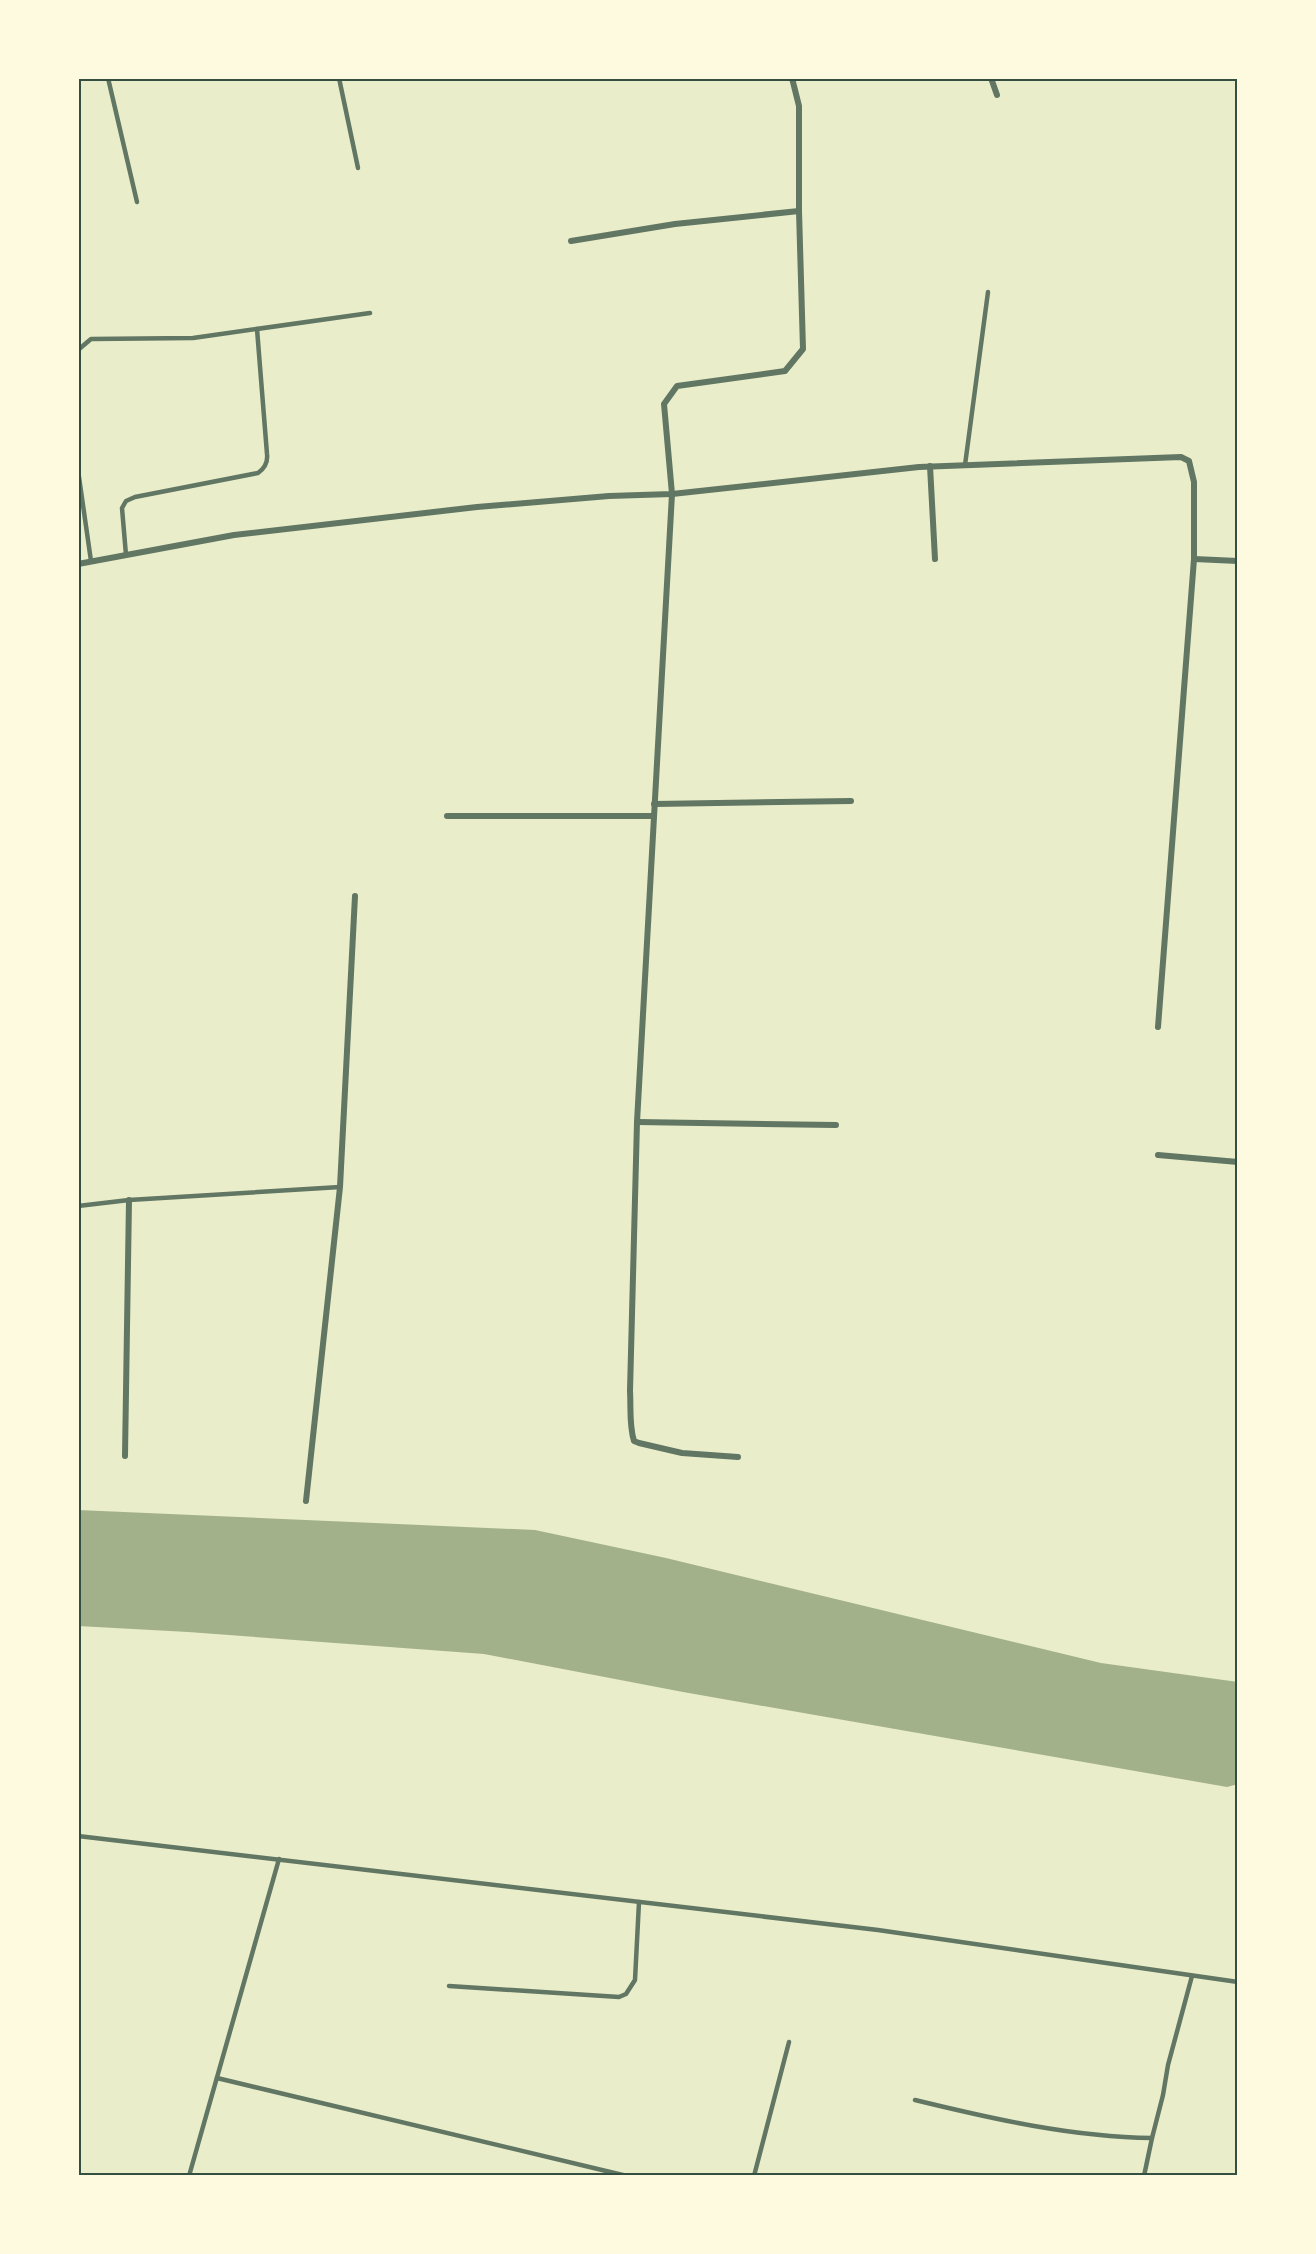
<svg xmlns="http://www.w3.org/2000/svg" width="1316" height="2254" font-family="'Alegreya Sans',sans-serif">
<rect width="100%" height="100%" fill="#e9edc9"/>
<path fill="#a3b18a" d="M78 1510 535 1530 666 1558 1101 1663 1238 1682V1784L1227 1787 683 1692 484 1654 188 1632 78 1626Z"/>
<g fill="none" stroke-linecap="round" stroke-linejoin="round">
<g stroke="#617663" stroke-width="4.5">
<path d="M108 78 137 202"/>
<path d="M339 78 358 168"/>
<path d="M78 350 91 339 193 338 370 313"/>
<path d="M965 465 988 292"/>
<path d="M78 470 91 561"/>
<path d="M126 555 122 508 126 501 135 497 258 473C265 468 268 462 267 454L257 329"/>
<path d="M78 1206 129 1200 340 1187"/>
<path d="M78 1836 878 1930 1238 1982"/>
<path d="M449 1986 619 1997 626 1994 635 1980 639 1902"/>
<path d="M217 2078 627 2176"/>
<path d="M915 2100C993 2119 1072 2137 1152 2138L1144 2176"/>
<path d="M1152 2138 1163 2095 1168 2065 1192 1976"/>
<path d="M189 2176 279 1859"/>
<path d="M754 2176 789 2042"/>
</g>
<g stroke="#617663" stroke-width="6">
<path d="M991 78 997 95"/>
<path d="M571 241 675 224 799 211"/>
<path d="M930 466 935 559"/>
<path d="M1194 559 1238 561"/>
<path d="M78 564 234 535 477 507 609 496 672 494 919 467 1181 457 1189 461 1194 482V559L1158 1027"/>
<path d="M654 804 851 801"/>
<path d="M447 816H654"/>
<path d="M637 1122 836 1125"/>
<path d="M1158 1155 1238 1162"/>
<path d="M125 1456 129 1200"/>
<path d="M738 1457 682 1453 639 1443 634 1441C629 1426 631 1407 630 1391L637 1122 672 494 664 404 677 386 785 371 803 349 799 211V106L792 78"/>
<path d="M306 1501 340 1187 355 896"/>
</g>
</g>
<rect width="1316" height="2254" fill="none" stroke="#fefae0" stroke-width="159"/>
<rect x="80" y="80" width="1156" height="2094" fill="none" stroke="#344e41" stroke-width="2"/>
</svg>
